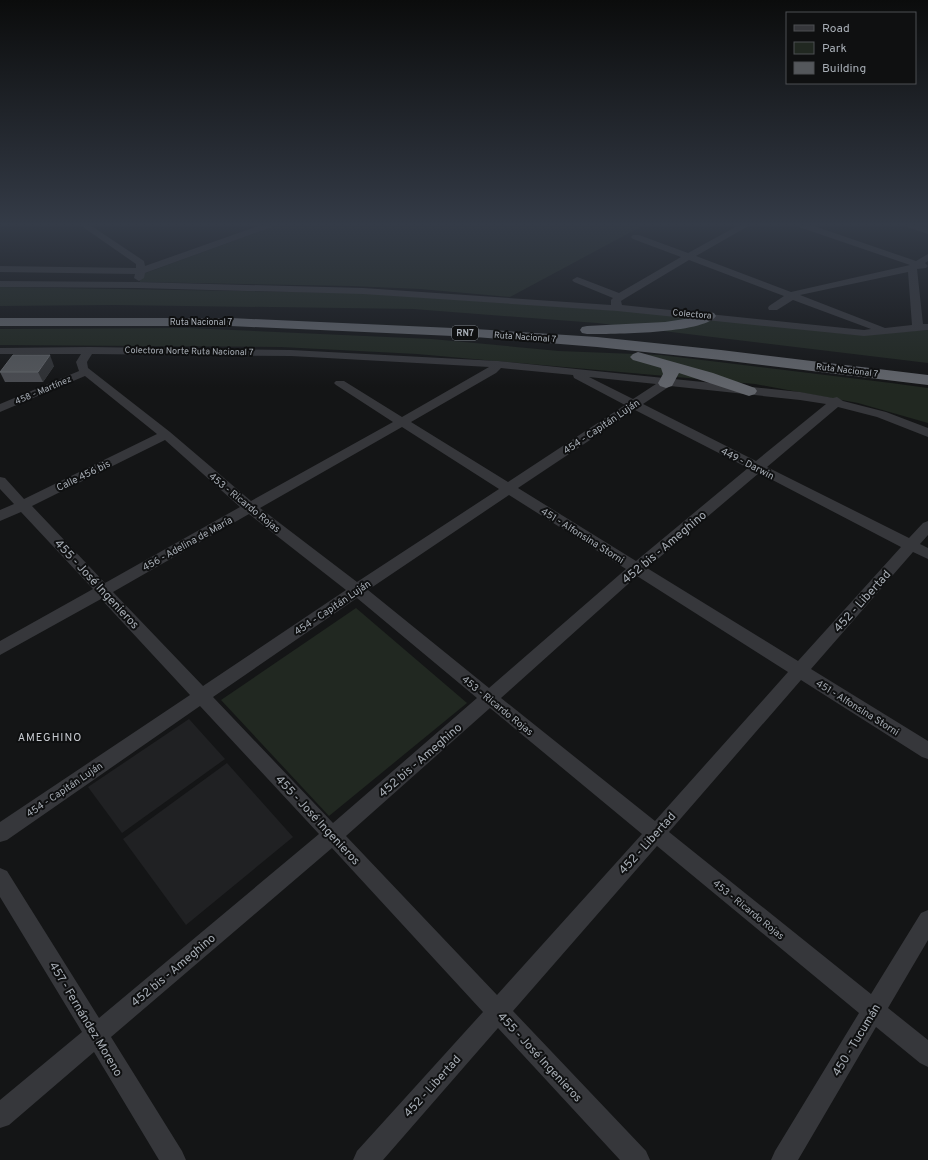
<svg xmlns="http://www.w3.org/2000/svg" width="928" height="1160" font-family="Overpass,sans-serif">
<rect width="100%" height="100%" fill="#141516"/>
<g fill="#202123">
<path d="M189 719 225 759 122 833 88 787Z"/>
<path d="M227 763 293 837 186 925 123 839Z"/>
</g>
<g fill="#212821">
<path d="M277 225H644L510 297 420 289 351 286 140 282V275Z"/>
<path d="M0 287 359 293 640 312 858 335 928 330V363L597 323 413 309 114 305 0 306Z"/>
<path d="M188 328 432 339 559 351 661 355 891 383 928 388V423L858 403 755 384 417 354 281 347 0 345V329Z"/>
<path d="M356 608 467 703 329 816 221 700Z"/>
</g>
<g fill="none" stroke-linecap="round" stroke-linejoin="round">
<g fill="#36373b" fill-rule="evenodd">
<path d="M80 225H90L144 261 145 266 261 225H273L272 227 145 273 144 278 139 281 134 278 135 274 0 272V266L136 268V264Z"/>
<path d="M739 225H750L696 256 791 292 910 265 799 227 798 225H811L916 261 928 254V261L925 263 928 266 926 268 917 269 923 324H928V330L864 336 617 311 363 294 137 288 0 287V281L137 282 363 288 611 305V300L613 298 574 282 572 280 577 277 580 278 619 293 681 257 633 239 631 237 633 235H639L688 253ZM689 260 784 296 769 306 768 308 769 310H777L793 300 871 329 864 330 622 305 621 301 624 299ZM908 272 912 325 885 328 800 295Z"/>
<path d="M906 225H919L928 228V234L907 227Z"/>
<path d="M89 347 291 350 498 361 800 392 833 398 837 397 843 401 886 412 928 428V437L877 417 838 407 767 467 909 538 923 523 928 521V535L920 544 928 548V559L913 552 811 669 928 741V759L922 757 801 680 669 832 871 994 921 913 928 910V940L888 1008 928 1040V1067L920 1063 876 1027 798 1160H771L775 1151 859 1013 657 846 513 1011 646 1151 650 1160H620L498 1028 383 1160H353L357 1151 483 1012 332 848 111 1037 182 1151 186 1160H159L94 1052 9 1125 0 1128V1100L82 1032 0 897V868L7 871 99 1018 319 834 200 706 7 840 0 842V822L190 695 101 599 0 655V641L93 589 21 512 0 521V510L14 504 0 489V477L5 478 24 499 157 434 85 376 0 412V404L79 371 76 362 81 354H0V348ZM92 354 291 356 489 367 402 417 344 381H336L334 383 336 385 393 422 251 501 170 432 88 368 87 362ZM501 368 573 375 574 378 625 405 508 482 411 422 496 373ZM589 377 656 384 633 399ZM670 386 800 400 826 404 756 461 643 404ZM635 410 748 468 636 561 518 488ZM402 427 499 489 357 582 260 508ZM165 440 240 507 105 583 32 506ZM759 473 901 547 798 661 647 568ZM509 495 626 569 489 688 368 590ZM249 514 346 590 203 686 113 592ZM637 576 788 672 655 821 501 698ZM357 598 477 698 333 823 213 697ZM490 708 642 834 497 995 346 836Z"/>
</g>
<g fill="#62656b" fill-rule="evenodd">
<path d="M709 312 714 313 716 316C704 334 610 334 587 334L582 333 580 330 582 327 587 326 665 322 691 318Z"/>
<path d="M0 318H231L475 329 597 337 721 350 928 375V385L721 360 597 347 475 337 231 326H0Z"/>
<path d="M638 352 713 373 755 388 757 391 755 394 749 396 679 373 672 386 666 388 660 386 658 383 663 374 661 368 633 360 630 357 633 354Z"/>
</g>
</g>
<path fill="#4a4c51" d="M54 366 43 382H5L0 372Z"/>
<path fill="#303235" d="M50 355 54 366 43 382 38 372Z"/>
<path fill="#54575b" stroke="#616469" d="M13 355H50L38 372H0Z"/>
<linearGradient id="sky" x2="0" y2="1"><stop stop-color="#0b0c0c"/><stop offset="0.58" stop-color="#343b47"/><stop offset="1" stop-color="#343b47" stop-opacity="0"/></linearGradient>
<rect width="928" height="387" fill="url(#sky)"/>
<g text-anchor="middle" stroke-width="4" stroke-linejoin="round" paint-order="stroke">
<g font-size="9" fill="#a7adb5" stroke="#0f1011">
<text transform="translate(692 314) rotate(5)" y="3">Colectora</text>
<text x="201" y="325">Ruta Nacional 7</text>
<text transform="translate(525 337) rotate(4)" y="3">Ruta Nacional 7</text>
<text transform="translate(189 351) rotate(1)" y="3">Colectora Norte Ruta Nacional 7</text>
<text transform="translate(847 370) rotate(7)" y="3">Ruta Nacional 7</text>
<text transform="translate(43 390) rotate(-23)" y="3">458 - Martínez</text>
</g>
<rect fill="#0f1011" stroke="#797e84" stroke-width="1" x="452" y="326" width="26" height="14" rx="3"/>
<g font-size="9" font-weight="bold" fill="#a7adb5">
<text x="465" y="336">RN7</text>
</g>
<g font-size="10" fill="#a7adb5" stroke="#0f1011">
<text transform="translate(601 426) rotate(-34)" y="4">454 - Capitán Luján</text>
<text transform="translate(748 463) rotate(27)" y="4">449 - Darwin</text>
<text transform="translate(83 475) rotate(-26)" y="4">Calle 456 bis</text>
<text transform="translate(245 502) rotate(39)" y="4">453 - Ricardo Rojas</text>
<text transform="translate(583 535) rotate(32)" y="4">451 - Alfonsina Storni</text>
<text transform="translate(187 543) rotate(-29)" y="4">456 - Adelina de María</text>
<text transform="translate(332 607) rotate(-34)" y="4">454 - Capitán Luján</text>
<text transform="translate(498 705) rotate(39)" y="4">453 - Ricardo Rojas</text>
<text transform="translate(858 707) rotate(32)" y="4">451 - Alfonsina Storni</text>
<text transform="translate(64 789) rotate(-34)" y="4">454 - Capitán Luján</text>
<text transform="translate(749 909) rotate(39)" y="4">453 - Ricardo Rojas</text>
</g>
<g font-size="11" letter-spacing="1" fill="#c8cbd1" stroke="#0f1011">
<text x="50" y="741">AMEGHINO</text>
</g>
<g font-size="12" fill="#a7adb5" stroke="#0f1011">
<text transform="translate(664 547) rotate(-40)" y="4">452 bis - Ameghino</text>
<text transform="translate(97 584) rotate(47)" y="4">455 - José Ingenieros</text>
<text transform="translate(862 601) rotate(-48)" y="4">452 - Libertad</text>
<text transform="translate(420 760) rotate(-41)" y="4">452 bis - Ameghino</text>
<text transform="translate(318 820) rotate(47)" y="4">455 - José Ingenieros</text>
<text transform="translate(647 843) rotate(-48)" y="4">452 - Libertad</text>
<text transform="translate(173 970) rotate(-40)" y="4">452 bis - Ameghino</text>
<text transform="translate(86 1019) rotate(59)" y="4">457 - Fernández Moreno</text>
<text transform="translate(856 1040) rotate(-59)" y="4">450 - Tucumán</text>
<text transform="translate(540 1057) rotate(47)" y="4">455 - José Ingenieros</text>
<text transform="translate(432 1086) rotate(-48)" y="4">452 - Libertad</text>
</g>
</g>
<rect x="786" y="12" width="130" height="72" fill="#0f1011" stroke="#4c4f53"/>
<rect x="794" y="25" width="20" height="6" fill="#36373b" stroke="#4c4f53"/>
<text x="822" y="32" font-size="12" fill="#a7adb5">Road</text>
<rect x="794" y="42" width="20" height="12" fill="#212821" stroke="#4c4f53"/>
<text x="822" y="52" font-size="12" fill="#a7adb5">Park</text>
<rect x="794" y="62" width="20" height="12" fill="#54575b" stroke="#4c4f53"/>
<text x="822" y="72" font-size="12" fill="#a7adb5">Building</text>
</svg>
